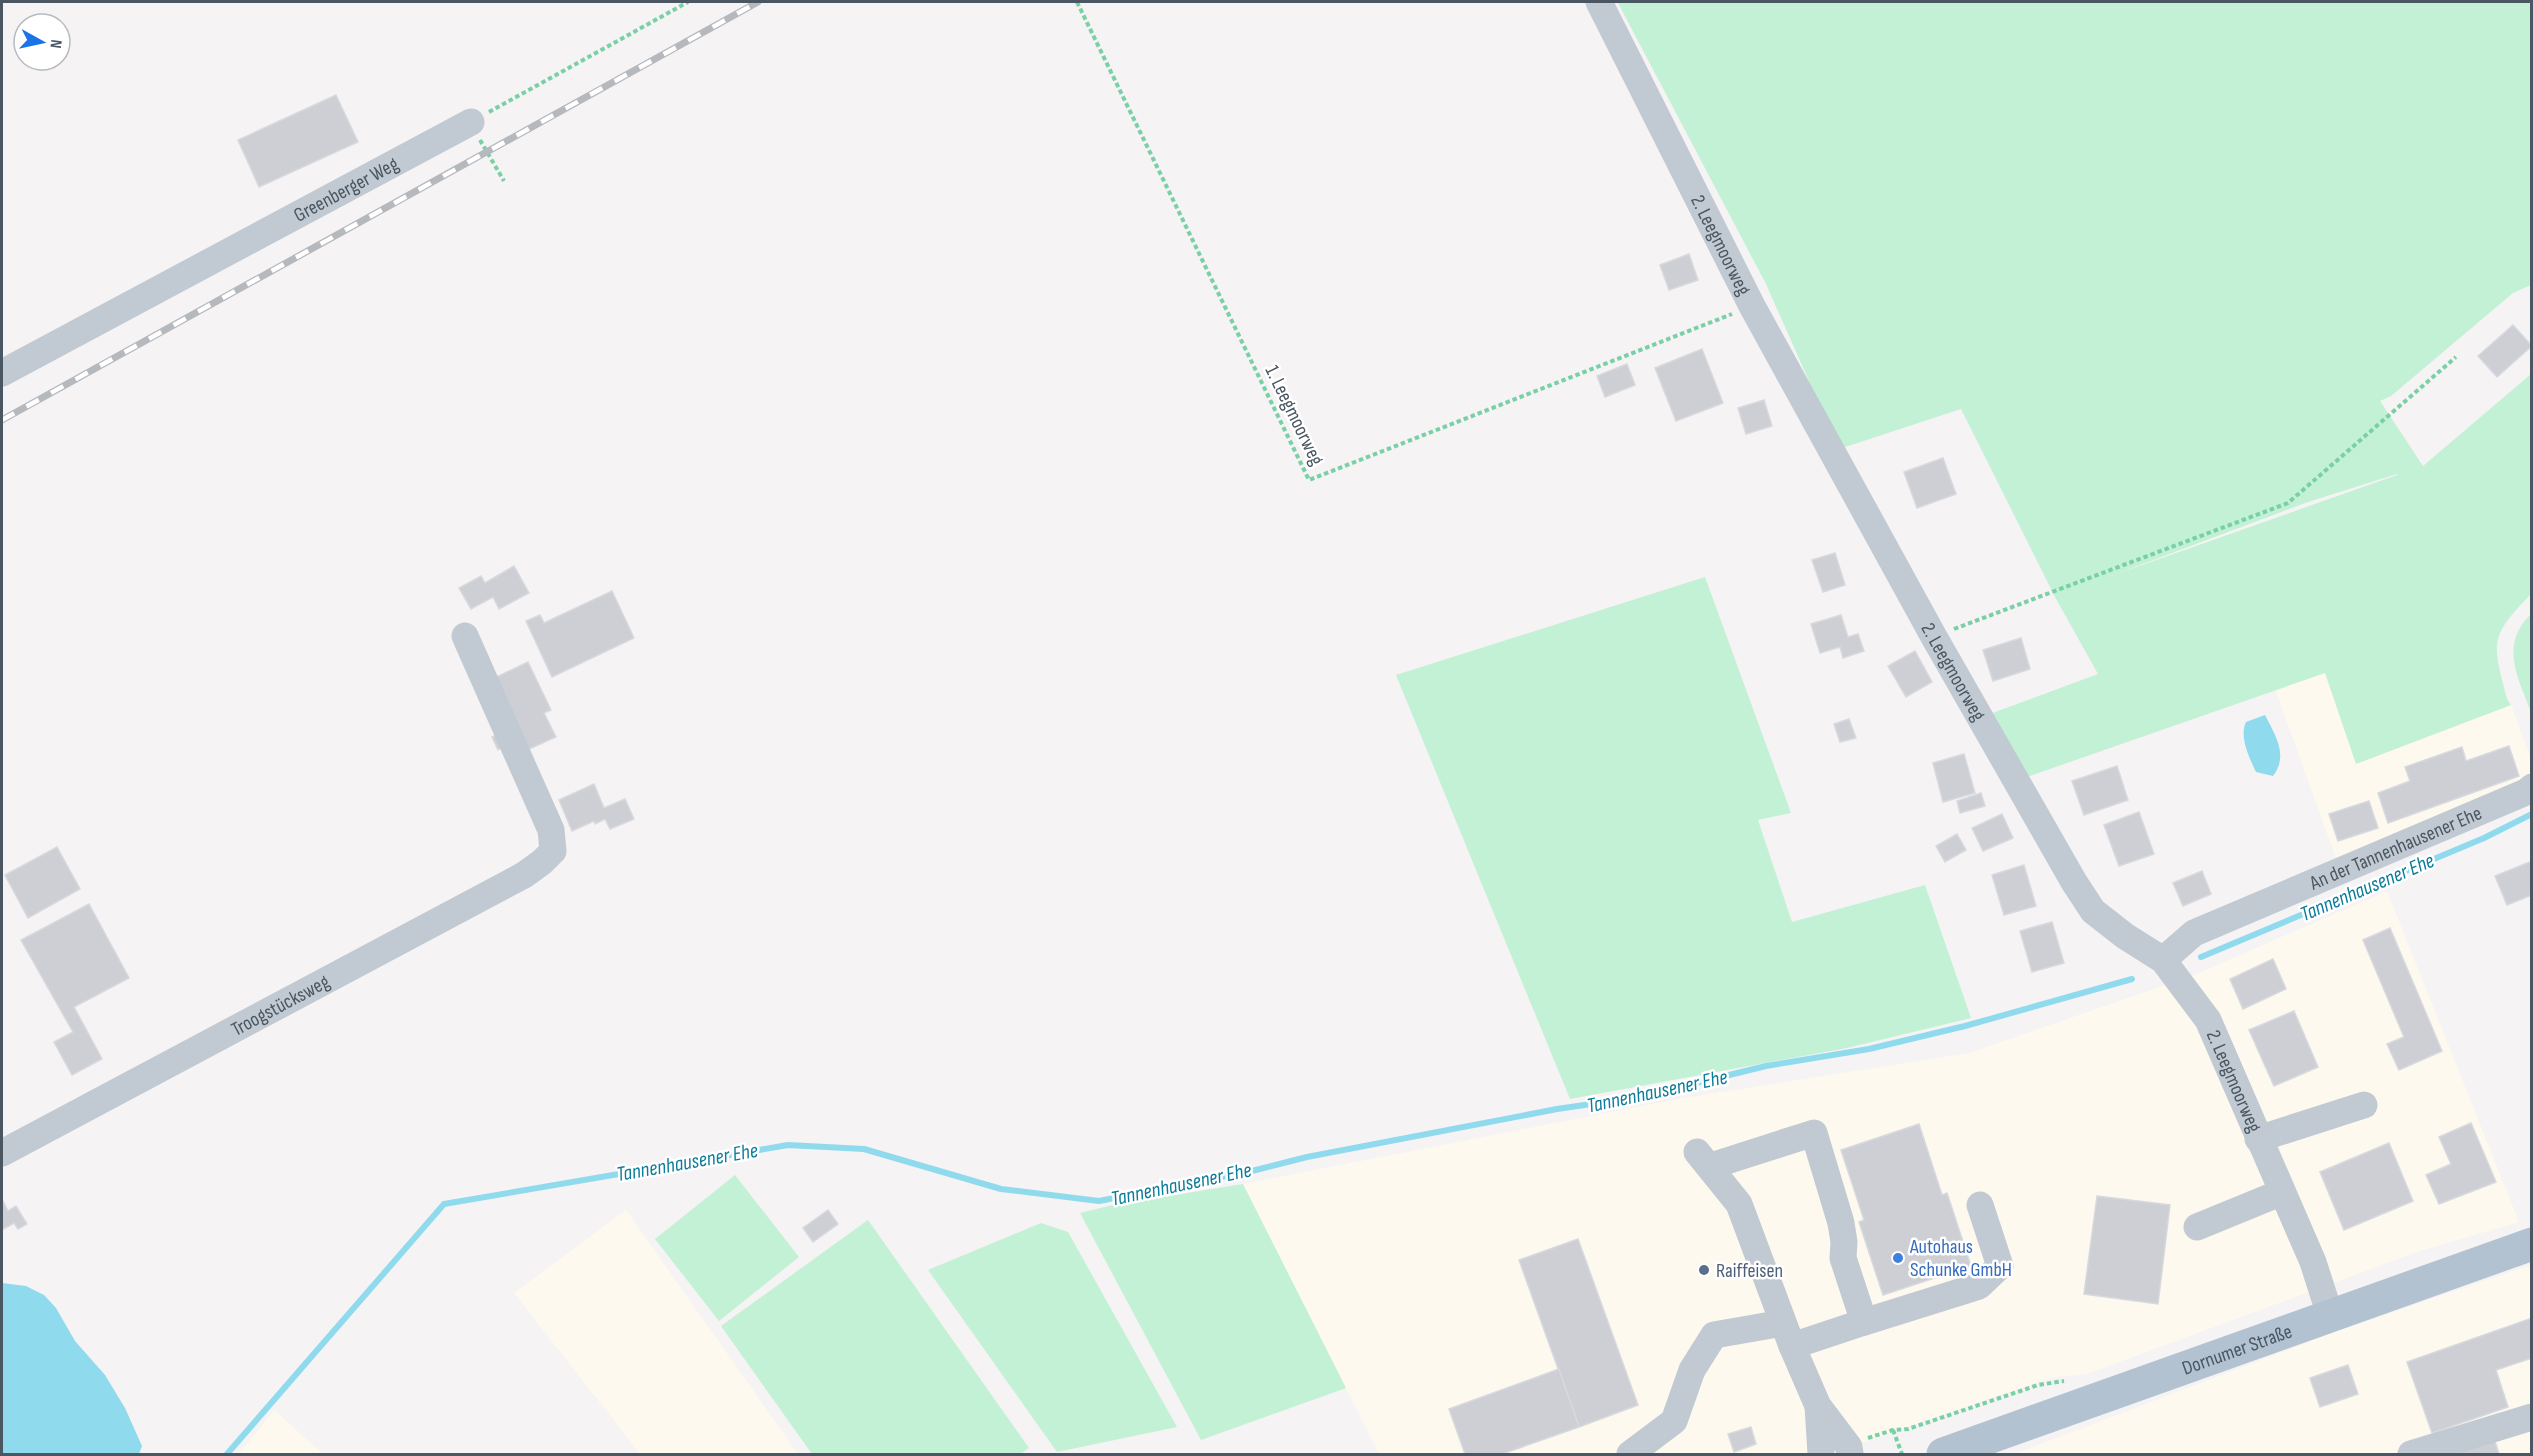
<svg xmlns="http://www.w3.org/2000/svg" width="2533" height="1456" font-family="'Sofia Sans Condensed',sans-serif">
<rect width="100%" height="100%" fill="#f5f3f3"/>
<g fill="#fdf9ef">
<path d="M2325 673 2356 764 2511 705 2531 759V780L2338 864 2275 689Z"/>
<path d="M2387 891 2519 1222 2420 1251 2087 1374 2050 1378 1829 1454H1379L1243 1184 1677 1099 1969 1053 2194 975Z"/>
<path d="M626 1210 798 1454H640L514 1293Z"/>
<path d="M2531 1265V1454H2014L2337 1331Z"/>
<path d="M274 1410 323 1454H239Z"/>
</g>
<g fill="#c3f1d5" fill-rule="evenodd">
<path d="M1621 2H2531V285L2513 293 2391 396 2380 401 2423 466 2531 374V594C2489 637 2492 642 2507 699L2511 705 2356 764 2325 673 2024 778 1987 715 2098 674 2055 597 1961 409 1839 449 1766 284 1618 3ZM2397 474V475L2111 576 2308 502Z"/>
<path d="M1705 577 1791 813 1758 820 1792 922 1925 885 1971 1018 1847 1048 1570 1099 1396 675Z"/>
<path d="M2531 614V712C2518 677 2499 645 2531 614Z"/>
<path d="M735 1175 799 1257 719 1321 655 1239Z"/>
<path d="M1243 1184 1346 1388 1201 1440 1080 1213 1113 1205Z"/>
<path d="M868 1220 1029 1448 1020 1454H812L721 1326Z"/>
<path d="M1041 1223 1068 1232 1177 1427 1057 1452 928 1270Z"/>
</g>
<g fill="#90daee">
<path d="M2265 715C2275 735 2289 755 2273 776L2256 772C2249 757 2239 737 2246 722Z"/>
<path d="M2 1283 26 1286 44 1295 56 1308 75 1341 105 1375 125 1408 142 1446 139 1454H2Z"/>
</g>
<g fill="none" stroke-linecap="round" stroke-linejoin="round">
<g stroke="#90daee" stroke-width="6">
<path d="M2201 957 2484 838 2532 814"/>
<path d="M227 1454 444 1204 788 1145 864 1149 1001 1189 1099 1201 1252 1171 1307 1157 1557 1109 1639 1097 1766 1066 1869 1049 1965 1026 2132 979"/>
</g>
</g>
<g fill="#cdcfd5" stroke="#d7d9de" stroke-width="1.5">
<path d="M336 95 358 142 259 187 238 140Z"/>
<path d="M1689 254 1698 280 1669 290 1660 265Z"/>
<path d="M2513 325 2532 346 2497 377 2478 356Z"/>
<path d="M1702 349 1723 403 1676 421 1655 368Z"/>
<path d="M1627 364 1635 385 1605 397 1597 376Z"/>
<path d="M1764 400 1772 426 1746 434 1738 408Z"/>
<path d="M1943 458 1956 494 1917 508 1904 472Z"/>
<path d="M1835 553 1845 585 1823 592 1812 560Z"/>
<path d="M514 566 529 593 499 609 493 597 471 609 459 588 481 576 485 583Z"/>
<path d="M612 591 634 638 552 677 526 621 540 615 544 623Z"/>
<path d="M1841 615 1848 637 1858 634 1864 651 1843 658 1840 647 1820 653 1811 624Z"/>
<path d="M2021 638 2030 669 1993 681 1983 650Z"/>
<path d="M1915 651 1932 682 1906 697 1888 666Z"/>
<path d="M528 662 551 710 544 713 556 737 529 749 488 681Z"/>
<path d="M1849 719 1856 738 1840 742 1834 724Z"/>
<path d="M501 733 506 745 498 750 492 737Z"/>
<path d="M2509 746 2519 776 2388 823 2378 793 2410 781 2405 767 2462 747 2466 761Z"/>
<path d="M1964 754 1975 793 1943 802 1933 763Z"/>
<path d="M2117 766 2128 800 2084 815 2072 781Z"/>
<path d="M594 784 604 808 625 799 634 819 610 829 605 819 595 824 594 821 572 831 559 800Z"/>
<path d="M1981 793 1985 806 1960 813 1957 801Z"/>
<path d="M2369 801 2378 828 2338 841 2329 814Z"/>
<path d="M2139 812 2154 854 2119 866 2104 825Z"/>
<path d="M2002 814 2013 838 1983 851 1972 828Z"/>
<path d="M1957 834 1966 850 1945 862 1936 846Z"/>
<path d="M57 847 80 889 28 918 5 875Z"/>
<path d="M2532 861V895L2507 905 2495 876Z"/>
<path d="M2024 865 2036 906 2004 915 1992 875Z"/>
<path d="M2202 871 2211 894 2183 906 2173 883Z"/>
<path d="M89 904 129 978 74 1007 102 1059 72 1075 54 1042 73 1032 21 940Z"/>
<path d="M2052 922 2064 963 2032 972 2020 931Z"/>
<path d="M2390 928 2442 1051 2399 1070 2387 1044 2404 1037 2363 940Z"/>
<path d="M2273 959 2286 989 2243 1009 2230 979Z"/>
<path d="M2294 1011 2318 1067 2274 1086 2249 1030Z"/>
<path d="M2471 1123 2496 1182 2439 1204 2426 1175 2451 1164 2439 1137Z"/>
<path d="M1919 1124 1942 1195 1947 1193 1971 1266 1883 1295 1859 1222 1864 1220 1841 1150Z"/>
<path d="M2389 1143 2413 1201 2344 1230 2320 1172Z"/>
<path d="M2097 1196 2170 1205 2158 1304 2084 1294Z"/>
<path d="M2 1199 8 1211 16 1206 27 1224 18 1229 14 1223 2 1230Z"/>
<path d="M828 1210 838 1224 813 1242 803 1228Z"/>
<path d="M1578 1239 1638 1405 1579 1427 1519 1260Z"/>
<path d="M2532 1318V1358L2496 1370 2508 1407 2432 1433 2407 1362Z"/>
<path d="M2348 1365 2358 1394 2320 1407 2310 1378Z"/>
<path d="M1559 1369 1579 1427 1502 1454H1465L1449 1409Z"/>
<path d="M1751 1427 1756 1444 1734 1452 1728 1434Z"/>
<path d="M2493 1435 2499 1454H2439Z"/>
</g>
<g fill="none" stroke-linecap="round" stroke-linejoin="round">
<g stroke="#7ad0a6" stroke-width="4" stroke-dasharray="4.5 3" stroke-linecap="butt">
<path d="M1077 2 1309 480 1732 314"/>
<path d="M489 112 688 2"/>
<path d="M480 140 504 181"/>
<path d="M1954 629 2288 503 2456 357"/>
<path d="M1893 1430 1902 1454"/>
<path d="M1868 1438 1893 1430 1908 1429 2038 1385 2064 1381"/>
</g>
<g stroke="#c1cad2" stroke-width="27">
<path id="s1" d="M1599 2 1752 306 1934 637 2074 882 2093 911 2125 936 2163 960 2208 1020 2313 1262 2330 1315"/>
<path id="s2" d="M2 373 471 122"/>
<path id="s3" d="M2163 960 2194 933 2526 792 2532 787"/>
<path d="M2258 1139 2364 1105"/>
<path d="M1697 1152 1739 1204 1792 1346 1818 1406 1849 1447 1850 1454"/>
<path id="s4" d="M2 1153 524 875 542 862 553 851 551 830 465 636"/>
<path d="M1711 1166 1814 1133 1841 1223 1844 1242 1843 1258 1864 1322 1792 1346"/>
<path d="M2197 1227 2280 1193"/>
<path d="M1864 1322 1979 1286 2000 1266 1980 1205"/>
<path d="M1818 1406 1821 1454"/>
<path d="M1630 1454 1674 1421 1692 1370 1714 1335 1783 1323"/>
<path d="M2411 1454 2532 1417"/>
</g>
<path stroke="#b3c2d1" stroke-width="33" id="s5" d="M1943 1454 2532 1244"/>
<defs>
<path id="rail" d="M2 420 758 2"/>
</defs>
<use href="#rail" stroke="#b5b8bd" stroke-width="7"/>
<use href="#rail" stroke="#fff" stroke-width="4.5" stroke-dasharray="14" stroke-linecap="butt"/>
</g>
<circle fill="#3f7fe0" stroke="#fff" stroke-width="2" cx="1898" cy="1258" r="6"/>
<circle fill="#5c6f8a" stroke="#fff" stroke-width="2" cx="1704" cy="1270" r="6"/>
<g text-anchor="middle" stroke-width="5" stroke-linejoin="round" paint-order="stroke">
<g font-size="20" fill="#4a5661" stroke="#fff">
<text dy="7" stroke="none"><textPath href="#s2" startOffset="390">Greenberger Weg</textPath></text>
<text dy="7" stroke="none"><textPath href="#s1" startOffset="272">2. Leegmoorweg</textPath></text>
<text transform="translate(1295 415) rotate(64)" y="7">1. Leegmoorweg</text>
<text dy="7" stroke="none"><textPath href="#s1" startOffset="758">2. Leegmoorweg</textPath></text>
<text dy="7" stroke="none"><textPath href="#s3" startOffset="260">An der Tannenhausener Ehe</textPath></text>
<text dy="7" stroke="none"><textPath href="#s4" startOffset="315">Troogstücksweg</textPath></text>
<text dy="7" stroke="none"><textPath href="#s1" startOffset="1262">2. Leegmoorweg</textPath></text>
<text dy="7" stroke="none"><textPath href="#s5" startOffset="312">Dornumer Straße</textPath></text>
</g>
<g font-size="20" fill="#366cbe" stroke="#fff" text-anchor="start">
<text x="1910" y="1253">Autohaus<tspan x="1910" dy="23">Schunke GmbH</tspan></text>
</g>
<g font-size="20" fill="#4e5e75" stroke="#fff" text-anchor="start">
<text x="1716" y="1277">Raiffeisen</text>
</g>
<g font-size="21" font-style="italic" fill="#0c7c9b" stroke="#fff">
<text transform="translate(2367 887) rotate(-23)" y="7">Tannenhausener Ehe</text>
<text transform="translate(1657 1091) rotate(-12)" y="7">Tannenhausener Ehe</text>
<text transform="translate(687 1162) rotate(-10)" y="7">Tannenhausener Ehe</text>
<text transform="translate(1181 1184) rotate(-12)" y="7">Tannenhausener Ehe</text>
</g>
</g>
<rect width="2533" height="1456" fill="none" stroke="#4a5661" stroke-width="6"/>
<g transform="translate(42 42) rotate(98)"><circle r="28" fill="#ffffff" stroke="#b7bbc0" stroke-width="1.5"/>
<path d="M0-4.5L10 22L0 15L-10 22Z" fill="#1a73e8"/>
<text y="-9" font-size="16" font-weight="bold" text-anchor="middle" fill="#4a5661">N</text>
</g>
</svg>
